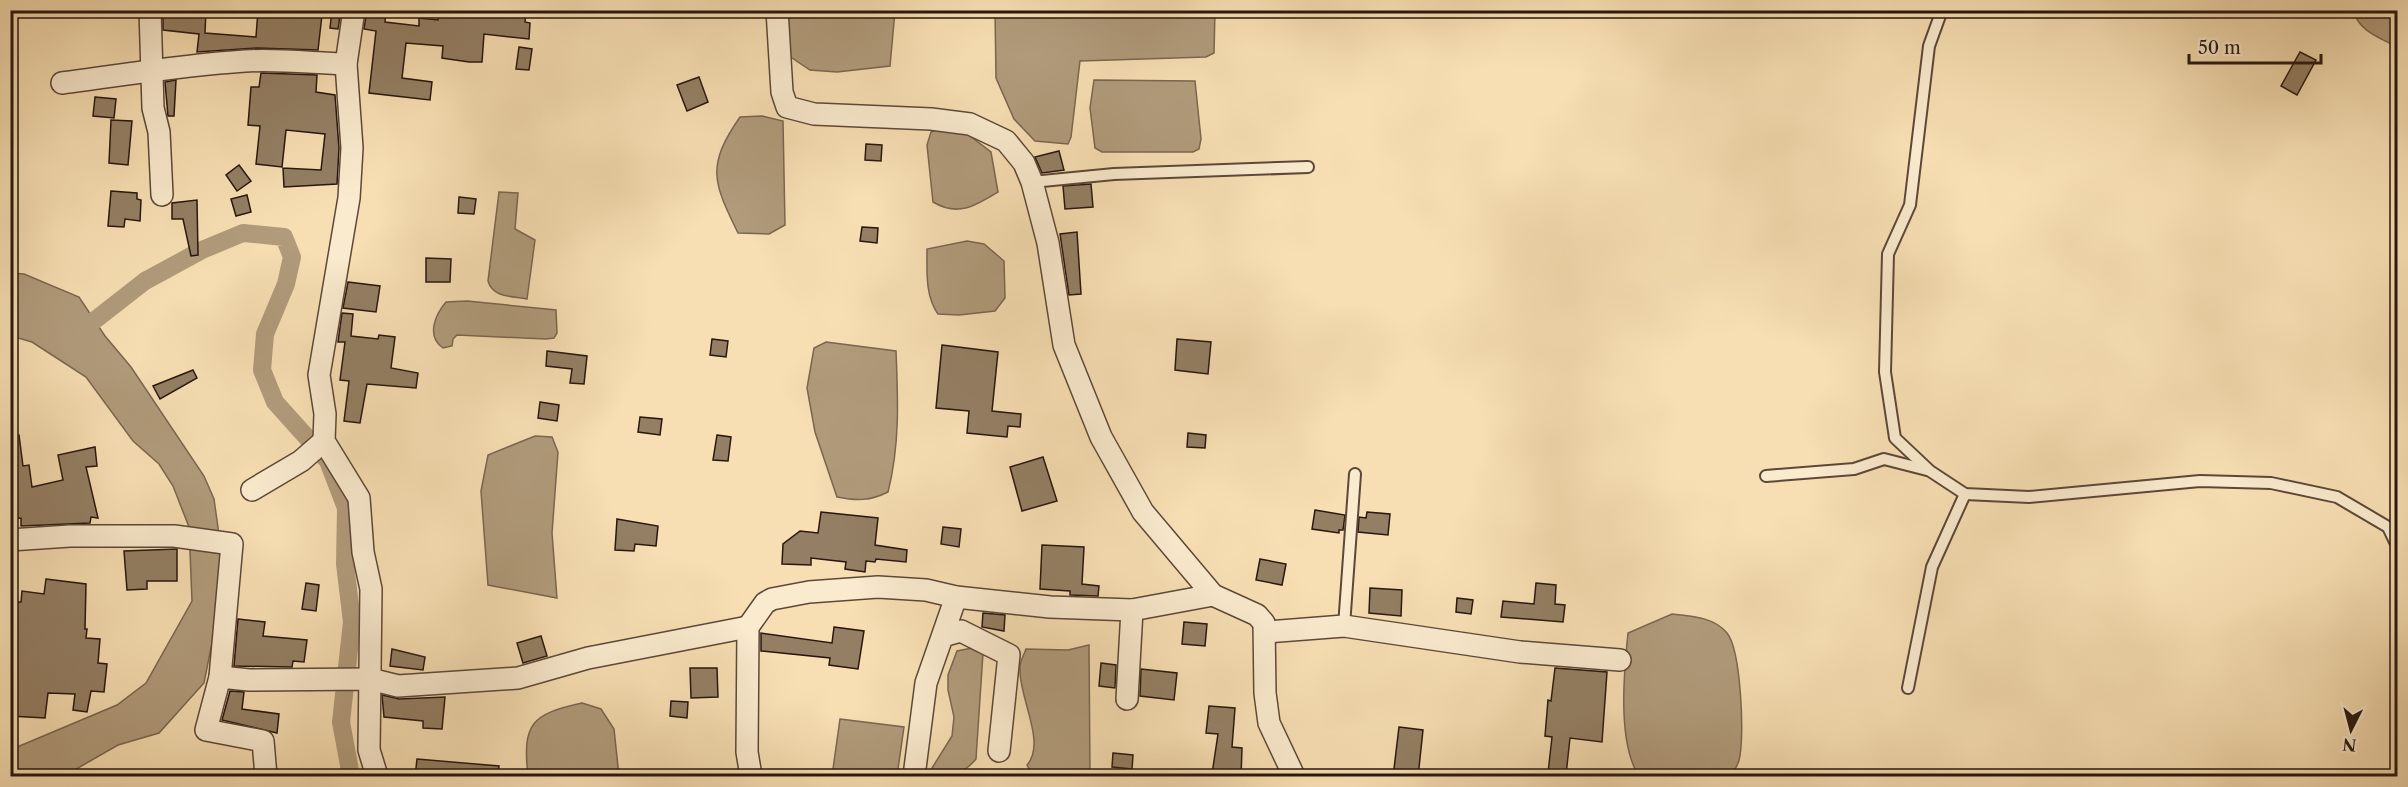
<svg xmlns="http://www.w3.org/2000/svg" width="2408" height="787" font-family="'Libre Caslon Text',serif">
<rect width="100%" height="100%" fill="#f7dfb3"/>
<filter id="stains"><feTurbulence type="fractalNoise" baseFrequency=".00333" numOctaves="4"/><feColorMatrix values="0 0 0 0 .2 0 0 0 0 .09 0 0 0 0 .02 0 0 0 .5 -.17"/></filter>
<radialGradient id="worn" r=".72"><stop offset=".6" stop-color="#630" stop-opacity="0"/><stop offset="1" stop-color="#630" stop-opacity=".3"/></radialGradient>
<g fill="#b19b7b" stroke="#7a6650" stroke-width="1.5">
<path d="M787 11H895L890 66 837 72 810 70 783 52Z"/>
<path d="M995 11H1215L1214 53 1206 57 1080 61 1071 137 1068 144 1035 141 1014 119 996 78Z"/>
<path d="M2354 11H2397V47C2381 38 2358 31 2354 11Z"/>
<path d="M1094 80 1195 81 1201 139 1199 149 1193 152H1102L1095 148 1090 108Z"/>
<path d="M762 116 783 121 785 225 769 234 738 233C713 182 706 166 740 117Z"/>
<path d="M946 127 966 133 991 152 998 192C975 206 958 217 933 202L927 145 931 132Z"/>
<path d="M499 192 518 193 515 229 535 240 527 299C512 296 493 298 488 281Z"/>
<path d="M967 241 984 244 1004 261 1005 298 995 311 959 315 938 314C925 296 927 271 927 249Z"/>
<path d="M11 273 24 274 79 297 105 336 131 367 204 476 214 499 222 556 217 618 204 683 159 733 118 745 64 776H11L10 750 117 705 146 683 192 601 189 527 173 486 159 464 133 441 86 377 32 342 11 336Z"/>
<path d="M467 301 556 310 557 333 554 338 546 339 457 335 453 339 452 346 443 348C426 336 435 315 446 302Z"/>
<path d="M826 342 896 351C898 399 900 445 888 492 870 501 857 501 837 497L815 432 807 388 814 348Z"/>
<path d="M535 436 552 437 558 452 552 533 557 598 488 585 481 491 488 455Z"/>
<path d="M1672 614C1691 616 1714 617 1727 633 1741 650 1745 739 1739 760 1738 765 1734 771 1731 776H1655L1636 771C1618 736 1624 672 1628 633Z"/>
<path d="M1089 645 1090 776H1033L1027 765C1047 742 1018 697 1020 667 1020 661 1024 655 1026 649L1068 650Z"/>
<path d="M972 648 983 653 976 759C961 777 949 776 927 776L952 736 954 717 948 690V675L957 651Z"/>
<path d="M582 703 601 709 614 729 619 776H528C522 723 532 714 582 703Z"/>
<path d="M840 719 904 727 897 776H832Z"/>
</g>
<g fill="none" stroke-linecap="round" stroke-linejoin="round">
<path stroke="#b19b7b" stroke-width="18" d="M81 331 145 281 202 250 243 233 284 237 292 257 286 284 265 334 262 370 275 402 328 461 346 508 345 564 352 622 341 722 351 776"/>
</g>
<g fill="#947f64" stroke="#28160f" stroke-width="1.5">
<path d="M163 10H206L205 33 256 37 258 10H291L322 15 318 50 257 48 197 52 199 34 163 30Z"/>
<path d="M332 10H341L338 29 330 28Z"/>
<path d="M367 10H386L385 22 419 26V18L438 20 439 10H526L525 22 530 23 529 39 484 34 482 62H469L442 58 443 46 406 43 402 78 432 82 430 100 369 93 376 31 364 29Z"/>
<path d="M519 47 532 49 529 70 516 69Z"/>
<path d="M2300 52 2316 60 2297 95 2281 86Z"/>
<path d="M261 73 317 75 316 92 335 95 339 148 337 184 284 187 283 168 321 170 325 134 286 130 282 167 256 164 260 126 248 125 251 87H259Z"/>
<path d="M699 77 708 102 687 111 677 85Z"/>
<path d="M176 80 174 116H168L165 82Z"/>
<path d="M95 97 116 99 114 118 93 116Z"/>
<path d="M111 120 132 121 128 165 109 163Z"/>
<path d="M866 144 882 145 881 161 865 160Z"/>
<path d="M1059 151 1064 170 1042 173 1035 157Z"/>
<path d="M239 165 251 181 237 191 226 175Z"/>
<path d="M1091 184 1093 207 1065 209 1063 186Z"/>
<path d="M111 191 137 193V199L141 200 140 221 125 219 124 227 108 226Z"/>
<path d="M247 195 251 212 236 216 231 199Z"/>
<path d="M459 197 476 199 474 214 458 213Z"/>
<path d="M197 200 198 255 191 256 183 219H172V203Z"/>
<path d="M862 227 878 228 877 243 860 241Z"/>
<path d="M1077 232 1081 294 1069 295 1060 234Z"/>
<path d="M426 258 451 259 450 282H426Z"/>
<path d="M348 282 380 286 376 312 343 308Z"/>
<path d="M342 313 353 314 351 336 378 339 379 335 395 337 391 368 418 373 416 388 367 384 360 423 344 421 349 381 340 380 345 342H338Z"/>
<path d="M712 339 728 341 726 357 710 355Z"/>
<path d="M1177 339 1211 342 1208 374 1175 370Z"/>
<path d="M942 345 998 352 992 411 1021 414 1020 427 1008 426 1007 437 967 433 969 411 936 408Z"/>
<path d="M547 351 587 356 584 384 570 383 572 369 546 366Z"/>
<path d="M193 370 197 378 160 399 153 386Z"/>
<path d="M540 402 559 405 557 421 538 418Z"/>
<path d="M640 417 662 419 660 435 638 432Z"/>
<path d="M1188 433 1206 435 1205 448 1187 447Z"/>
<path d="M19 435 23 466 29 465 32 487 63 480 58 455 95 447 97 466 86 467 98 518 91 517 90 523 21 526V518L10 519V436Z"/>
<path d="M717 435 731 437 728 461 713 460Z"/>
<path d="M1043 457 1057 501 1022 511 1010 467Z"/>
<path d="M1315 510 1345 515 1343 530H1339V533L1312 529Z"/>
<path d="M821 512 878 518 875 545 907 550 906 562 876 559 875 562 866 561 865 572 845 569 846 562 811 558V565L782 564 783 544 800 531 818 533Z"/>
<path d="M1367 512 1390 514 1388 535 1358 532 1359 517 1366 518Z"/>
<path d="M617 519 658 526 656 546 635 544 634 551 615 550Z"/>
<path d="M943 527 961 529 959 547 941 544Z"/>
<path d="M1042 545 1084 547 1082 584 1099 586 1098 596 1070 595V591L1040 589Z"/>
<path d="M177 549V581H147V589L127 590 124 551Z"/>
<path d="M1260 559 1286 564 1282 585 1256 580Z"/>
<path d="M46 579 86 584 85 629H87L86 638 100 639 98 663 107 664 104 692 91 691 87 712 73 710 75 694 48 693 45 718 10 716V607H13L14 602H21L22 591 44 594Z"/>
<path d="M306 583 319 585 316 611 302 609Z"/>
<path d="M1536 583 1556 585 1555 604 1565 605 1563 622 1501 617 1503 601 1534 604Z"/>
<path d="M1370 588 1402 590 1401 616 1369 613Z"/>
<path d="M1457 598 1473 600 1471 614 1456 612Z"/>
<path d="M983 613 1005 615 1004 631 982 627Z"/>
<path d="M238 619 265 622 263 636 307 640 304 662 293 661 292 667 234 666Z"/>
<path d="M1184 622 1207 624 1205 646 1182 644Z"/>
<path d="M834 627 864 631 858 669 829 665 830 658 761 651V633L832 643Z"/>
<path d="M541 636 547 656 523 663 517 643Z"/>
<path d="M392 649 425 657 423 670 390 666Z"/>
<path d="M1101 663 1116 665 1115 688 1099 686Z"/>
<path d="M690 668H717L718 697 691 698Z"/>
<path d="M1555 668 1607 672 1602 742 1570 738 1566 775 1548 773 1552 737 1545 736 1548 700 1551 701Z"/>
<path d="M1141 669 1177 673 1174 700 1140 696Z"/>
<path d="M230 691 244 692 242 709 279 714 277 733 222 720Z"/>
<path d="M382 695 399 699 445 697 442 729 423 728V721L384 717Z"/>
<path d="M671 701 688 702 687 718 670 716Z"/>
<path d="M1209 706 1235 708 1232 747 1242 748 1241 777 1212 774 1218 734 1206 733Z"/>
<path d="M1399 727 1423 730 1418 777H1393Z"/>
<path d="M1113 753 1133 755 1132 769 1112 767Z"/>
<path d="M417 759 499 766 498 777H415Z"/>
</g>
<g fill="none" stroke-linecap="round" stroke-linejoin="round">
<defs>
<g id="service">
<path d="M1942 10 1929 46 1910 205 1888 254 1885 372 1895 438 1930 471 1965 494 2029 497 2200 481 2271 483 2337 497 2388 527 2398 548"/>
<path d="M1032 182 1114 174 1308 167"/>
<path d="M1766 476 1854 469 1884 459 1927 470"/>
<path d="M1344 626 1355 474"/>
<path d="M1908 688 1932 567 1965 494"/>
</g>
<g id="minor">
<path d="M150 10 153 108 159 132 162 195"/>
<path d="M354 10 346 64 352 148 349 198 319 375 325 414 324 441 359 498 363 552 371 589 369 750 377 776"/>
<path d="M777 10 782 92 787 107 814 114 931 119 970 124 1006 141 1024 163 1032 182 1048 243 1064 345 1101 437 1143 512 1213 595 1257 615 1264 623 1265 693 1269 723 1294 776"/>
<path d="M62 83C123 75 183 65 245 61 278 59 313 63 346 64"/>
<path d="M252 490 301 461 324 441"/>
<path d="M10 540 70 536H174L232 544 220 677 206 730 263 741 266 776"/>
<path d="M1266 632 1344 626 1520 652 1620 660"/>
<path d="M943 636 961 631 1009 655 999 751"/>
<path d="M220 677 249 680 370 679 398 686 518 678 588 658 748 627"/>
<path d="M1127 699 1132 610"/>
<path d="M751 776 747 752 748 627 765 603 772 599 809 592 878 587 926 590 956 597 1050 607 1132 610 1213 595"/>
<path d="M914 776 926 683 956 597"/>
</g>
</defs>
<use href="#service" stroke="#5c4838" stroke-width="14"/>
<use href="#minor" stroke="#5c4838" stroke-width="24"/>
<use href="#service" stroke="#faeace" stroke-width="10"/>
<use href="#minor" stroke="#faeace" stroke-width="21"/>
</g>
<rect width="2408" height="787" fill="none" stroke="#f7dfb3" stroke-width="36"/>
<rect x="12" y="12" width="2384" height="763" fill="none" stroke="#28160f" stroke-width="3"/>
<rect x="18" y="18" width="2372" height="751" fill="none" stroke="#28160f" stroke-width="1.5"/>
<g transform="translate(2351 730) rotate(186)" stroke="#faeace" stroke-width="4.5" paint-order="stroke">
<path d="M0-4.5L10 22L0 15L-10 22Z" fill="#28160f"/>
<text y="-9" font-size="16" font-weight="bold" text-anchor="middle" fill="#28160f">N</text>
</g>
<path d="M2189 54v9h132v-9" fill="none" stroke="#28160f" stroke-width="3"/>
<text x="2198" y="54" font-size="18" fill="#28160f" stroke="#faeace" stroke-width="4.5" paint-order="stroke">50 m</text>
<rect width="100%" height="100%" filter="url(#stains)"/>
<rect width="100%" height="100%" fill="url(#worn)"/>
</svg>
